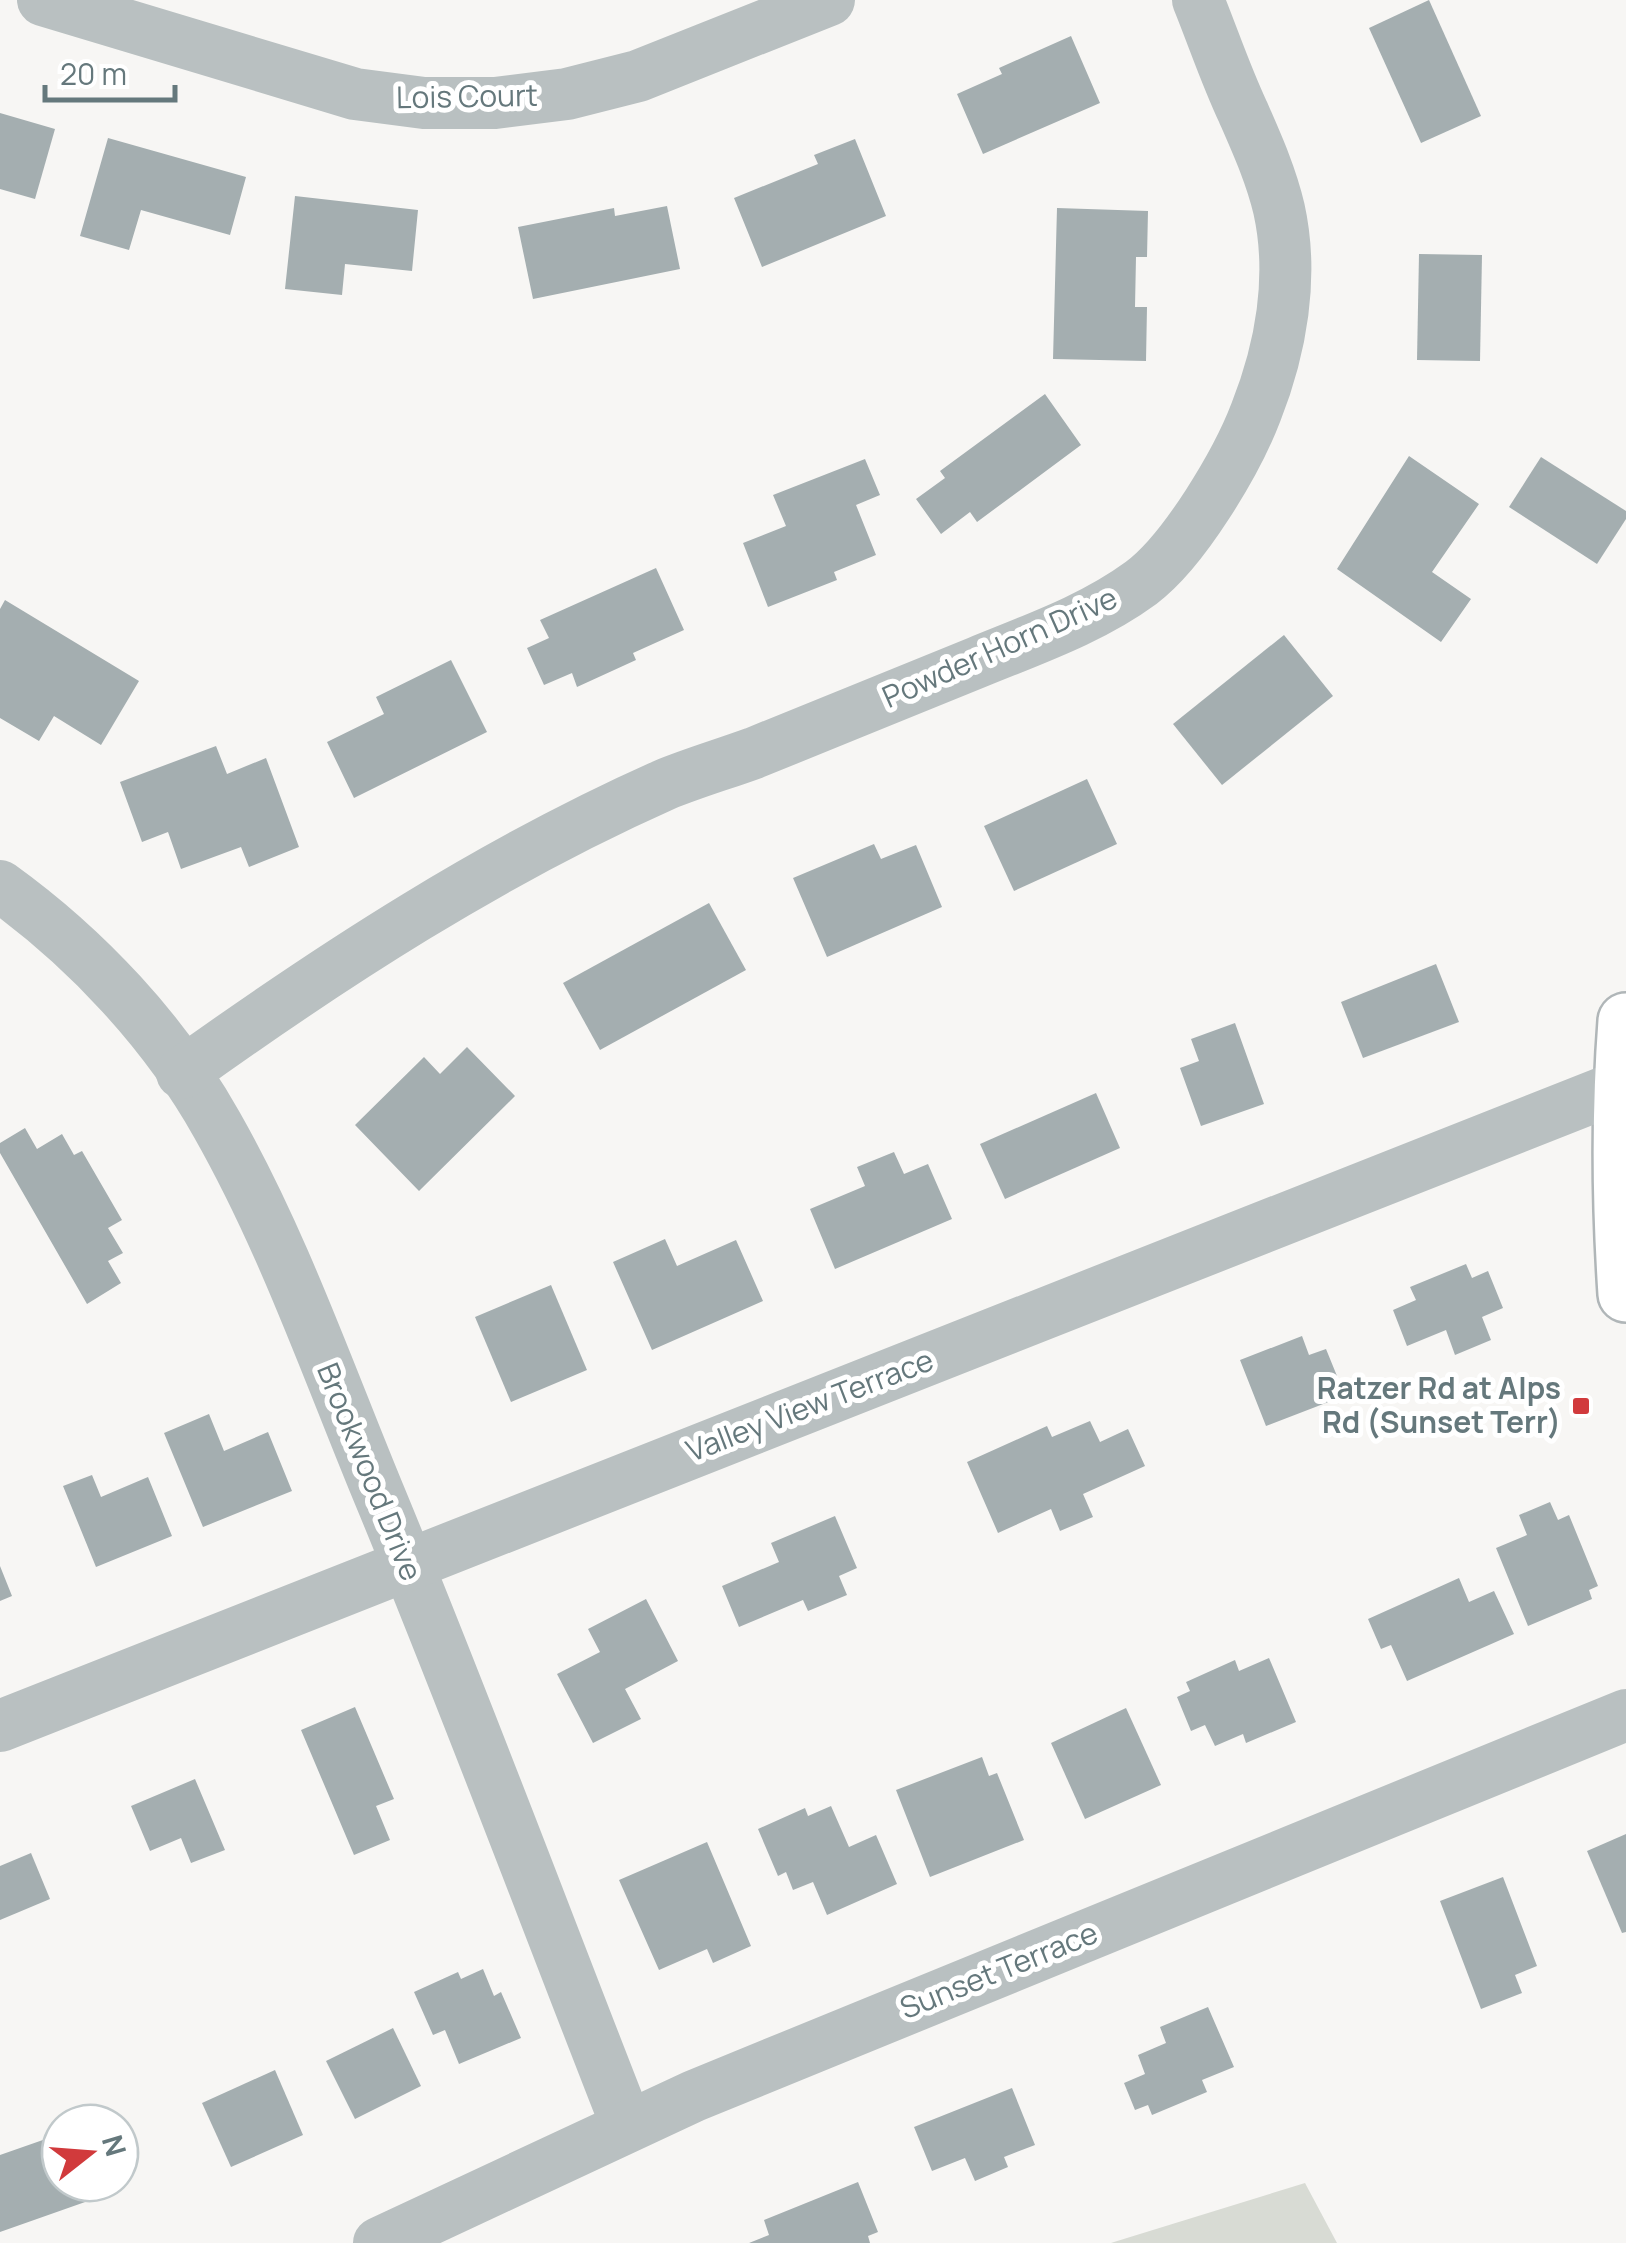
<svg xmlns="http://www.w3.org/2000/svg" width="1626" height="2243" font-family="Manrope,sans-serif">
<rect width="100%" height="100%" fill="#f7f6f4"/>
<path fill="#d8dbd4" d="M1305 2183 1337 2243H1111L1114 2242Z"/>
<g fill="#a4aeb0">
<path d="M1429 0 1481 116 1421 143 1369 28Z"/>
<path d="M1071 36 1100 103 983 154 957 94 1002 74 999 68Z"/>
<path d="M0 113 55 129 35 199 0 189Z"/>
<path d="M108 138 246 177 230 235 141 210 129 250 80 236Z"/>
<path d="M855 139 886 216 762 267 734 198 818 164 814 155Z"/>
<path d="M295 196 418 210 412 271 345 264 342 295 285 289Z"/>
<path d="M667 206 680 269 533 299 518 227 614 208 615 216Z"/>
<path d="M1057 208 1148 211 1147 257H1136L1135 307H1147L1146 361 1053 359Z"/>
<path d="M1419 254 1482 255 1480 361 1417 360Z"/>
<path d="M1045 394 1081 445 977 522 970 512 941 534 916 499 945 478 940 471Z"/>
<path d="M1409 456 1479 504 1432 572 1471 599 1441 642 1337 569Z"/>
<path d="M1541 457 1626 511V519L1597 564 1509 507Z"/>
<path d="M865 459 880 495 856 505 876 555 834 572 837 580 768 607 743 543 786 526 773 495Z"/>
<path d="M656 568 684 630 633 653 636 660 577 687 572 673 544 685 527 648 549 638 540 620Z"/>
<path d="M5 600 139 681 101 745 54 716 39 741 0 718V609Z"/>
<path d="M1284 635 1333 696 1222 785 1173 724Z"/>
<path d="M451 660 487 732 354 798 327 742 384 714 376 697Z"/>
<path d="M216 746 227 774 266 758 299 847 249 867 241 847 181 869 168 832 142 842 120 782Z"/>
<path d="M1087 779 1117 844 1014 891 984 826Z"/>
<path d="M874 844 881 859 916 845 942 907 827 957 793 878Z"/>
<path d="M709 903 746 970 600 1050 563 983Z"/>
<path d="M1436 964 1459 1022 1363 1058 1341 1002Z"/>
<path d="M1235 1023 1264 1104 1201 1126 1180 1068 1199 1061 1191 1039Z"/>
<path d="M467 1047 515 1096 419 1191 355 1125 424 1057 440 1074Z"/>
<path d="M1096 1093 1120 1148 1005 1199 980 1144Z"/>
<path d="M25 1128 37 1149 62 1134 74 1155 82 1151 122 1220 108 1228 123 1253 108 1261 121 1283 87 1304 0 1153V1143Z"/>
<path d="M894 1152 904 1174 928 1164 952 1219 835 1269 810 1209 865 1186 857 1167Z"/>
<path d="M665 1239 677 1266 736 1240 763 1301 652 1350 613 1262Z"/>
<path d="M1466 1264 1472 1278 1488 1271 1503 1308 1482 1317 1491 1340 1455 1355 1446 1330 1407 1346 1393 1310 1416 1300 1410 1287Z"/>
<path d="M551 1285 587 1370 511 1402 475 1317Z"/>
<path d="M1302 1336 1309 1355 1326 1349 1337 1376 1323 1382 1331 1401 1266 1426 1240 1360Z"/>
<path d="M209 1414 224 1451 268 1432 292 1491 203 1527 164 1433Z"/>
<path d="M1090 1421 1100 1442 1128 1429 1145 1466 1083 1494 1093 1517 1060 1531 1051 1509 998 1533 967 1462 1047 1426 1052 1437Z"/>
<path d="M92 1475 101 1497 148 1477 172 1536 96 1567 63 1486Z"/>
<path d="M1550 1502 1558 1520 1569 1515 1598 1586 1589 1590 1592 1599 1528 1626 1496 1548 1527 1535 1519 1515Z"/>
<path d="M835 1516 857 1568 839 1576 847 1595 808 1611 803 1600 739 1627 722 1586 779 1562 771 1543Z"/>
<path d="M0 1566 12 1596 0 1601Z"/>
<path d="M1459 1578 1469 1602 1494 1591 1514 1634 1407 1681 1391 1645 1381 1649 1368 1619Z"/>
<path d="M646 1599 678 1661 625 1689 641 1719 593 1743 557 1674 600 1652 588 1629Z"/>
<path d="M1269 1658 1296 1722 1246 1743 1243 1734 1215 1746 1205 1725 1191 1731 1177 1697 1190 1691 1186 1682 1235 1660 1239 1671Z"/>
<path d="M355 1707 394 1799 376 1806 390 1840 354 1855 301 1730Z"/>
<path d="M1126 1708 1161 1785 1085 1819 1051 1743Z"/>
<path d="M982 1757 989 1776 997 1773 1024 1840 930 1877 896 1790Z"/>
<path d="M195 1779 225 1850 191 1863 181 1838 150 1851 131 1806Z"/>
<path d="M831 1806 849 1847 876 1835 897 1884 827 1915 813 1882 793 1890 786 1872 778 1876 758 1829 805 1808 808 1816Z"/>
<path d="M1626 1834V1932L1622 1933 1587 1851Z"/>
<path d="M707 1842 751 1946 713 1963 707 1949 659 1970 619 1880Z"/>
<path d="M31 1853 50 1899 0 1920V1866Z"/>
<path d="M1503 1877 1537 1966 1515 1975 1522 1993 1481 2009 1440 1901Z"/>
<path d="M483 1969 494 1996 501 1992 521 2038 459 2064 445 2030 433 2035 414 1992 458 1972 461 1979Z"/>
<path d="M1208 2007 1234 2067 1202 2080 1207 2092 1152 2115 1148 2105 1135 2110 1124 2083 1145 2074 1138 2055 1166 2043 1160 2027Z"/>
<path d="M393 2028 421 2086 355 2119 326 2061Z"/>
<path d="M275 2070 303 2135 231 2167 202 2103Z"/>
<path d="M1012 2088 1035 2145 1004 2157 1008 2167 975 2181 965 2158 932 2171 914 2127Z"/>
<path d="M60 2134V2183H100L105 2195 0 2232V2155Z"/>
<path d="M858 2182 878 2232 868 2236 870 2243H749L769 2235 764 2220Z"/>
</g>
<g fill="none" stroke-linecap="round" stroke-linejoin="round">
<defs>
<path id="primary" d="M1626 1021C1619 1112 1620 1203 1626 1294"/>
</defs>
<use href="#primary" stroke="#b0b6b8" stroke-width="60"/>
<g stroke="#b9c0c1" stroke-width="52">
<path d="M43 0 355 94 424 103H495L567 94 638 76 829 0"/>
<path d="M0 886C86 948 165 1032 217 1125 284 1243 329 1374 381 1499 467 1707 545 1917 627 2126"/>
<path d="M182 1073C334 964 493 861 664 785 693 773 724 764 754 753 829 723 903 692 978 662 1034 639 1092 619 1141 583 1184 551 1237 462 1256 412 1281 349 1294 277 1279 209 1271 175 1257 144 1243 112 1226 76 1213 37 1198 0"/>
<path d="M0 1726 1621 1086"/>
<path d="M379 2243 694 2096 1626 1715"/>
</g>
<use href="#primary" stroke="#fff" stroke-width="55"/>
</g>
<rect fill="#d13a3c" stroke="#fff" stroke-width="4" x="1571" y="1396" width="20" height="20" rx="5"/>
<g text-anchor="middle" stroke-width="10" stroke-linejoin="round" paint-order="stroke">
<g font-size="30" fill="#65787c" stroke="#fff">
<text transform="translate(467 97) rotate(-1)" y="10">Lois Court</text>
<text transform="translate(1000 648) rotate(-24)" y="10">Powder Horn Drive</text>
<text transform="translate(810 1406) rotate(-21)" y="10">Valley View Terrace</text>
<text transform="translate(369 1472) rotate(68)" y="10">Brookwood Drive</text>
<text transform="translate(999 1971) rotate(-22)" y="10">Sunset Terrace</text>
</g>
<g font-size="30" font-weight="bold" fill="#65787c" stroke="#fff" text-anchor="end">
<text x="1561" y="1399">Ratzer Rd at Alps<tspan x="1561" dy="34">Rd (Sunset Terr)</tspan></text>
</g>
</g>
<g transform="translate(90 2153) rotate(73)"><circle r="48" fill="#ffffff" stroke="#c1c9cb" stroke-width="2.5"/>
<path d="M0-8L18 38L0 25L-18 38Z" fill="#d13a3c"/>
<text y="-15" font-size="28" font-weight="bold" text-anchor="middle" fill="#65787c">N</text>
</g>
<path d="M45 85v15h130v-15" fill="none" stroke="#65787c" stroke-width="5"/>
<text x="60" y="85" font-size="30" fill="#65787c" stroke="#ffffff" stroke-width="8" paint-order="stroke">20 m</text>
</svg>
